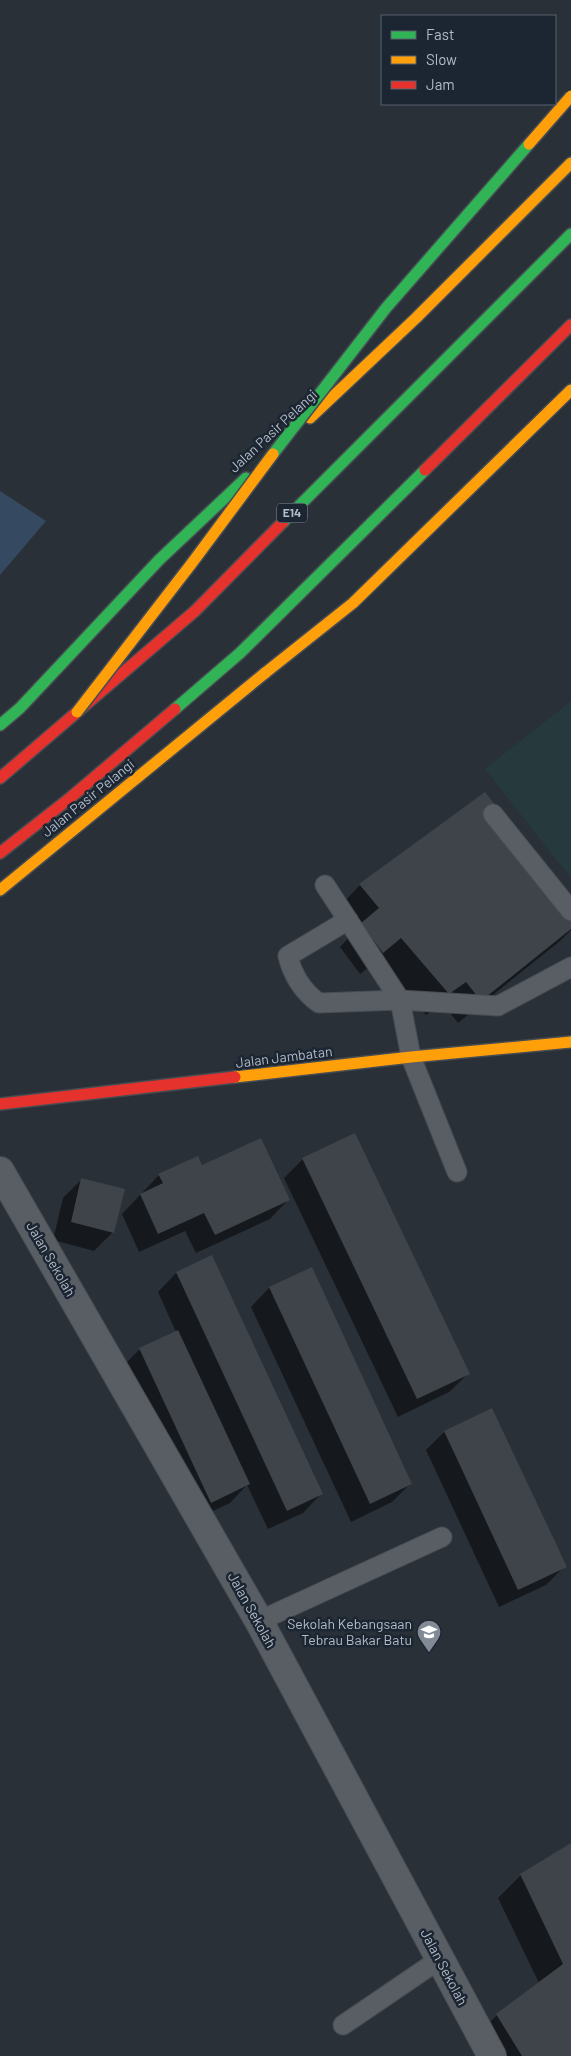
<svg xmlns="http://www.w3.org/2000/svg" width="571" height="2056" font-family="Barlow,sans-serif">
<rect width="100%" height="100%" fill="#293037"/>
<path fill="#263a3d" d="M571 701V878L485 769Z"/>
<path fill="#354960" d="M0 491 46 521 0 575Z"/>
<g fill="#0007">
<path d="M360 885 571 903V930L560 941 458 1023 443 1004 426 1015 378 960 360 974 340 947 356 930 338 908Z"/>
<path d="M303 1159 468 1374 449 1392 398 1417 284 1178Z"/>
<path d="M201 1167 288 1200 270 1219 196 1253 185 1231 139 1252 122 1214 159 1175Z"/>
<path d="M82 1179 113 1232 94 1251 53 1240 63 1198Z"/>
<path d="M211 1257 321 1494 303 1513 268 1529 247 1485 230 1503 192 1521 121 1368 140 1349 176 1332 158 1292 176 1273Z"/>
<path d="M311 1269 411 1483 392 1502 351 1522 251 1307 269 1288Z"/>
<path d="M444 1432 565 1566 546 1585 499 1607 426 1450Z"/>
<path d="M571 1845V2056H485L474 2038 497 2015 539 1983 498 1898 521 1875Z"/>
</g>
<g fill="#3e444a">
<path d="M485 792 571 901V929L481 1001 466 982 449 994 401 938 383 953 361 923 379 908 359 884Z"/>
<path d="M355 1133 470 1374 417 1399 302 1158Z"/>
<path d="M261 1138 290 1200 215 1235 204 1213 158 1234 140 1194 163 1183 158 1174 198 1156 202 1165Z"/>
<path d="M81 1178 125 1189 114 1233 71 1222Z"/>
<path d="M212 1255 323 1494 287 1511 176 1272Z"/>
<path d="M312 1267 412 1484 370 1504 269 1287Z"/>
<path d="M178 1330 250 1484 211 1503 139 1348Z"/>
<path d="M492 1408 567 1567 518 1590 444 1431Z"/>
<path d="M571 1843V2056H522L496 2014 563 1964 520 1874Z"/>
</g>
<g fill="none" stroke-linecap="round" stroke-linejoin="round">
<defs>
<g id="lane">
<path d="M493 814 571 911"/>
<path d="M325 885 400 1000 411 1057 457 1172"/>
<path d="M348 920 288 956C292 974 303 992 319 1003L400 1000 498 1006 571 967"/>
<path d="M259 1621 442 1537"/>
<path d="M343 2025 440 1959"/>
</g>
<path id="street" d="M0 1171 259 1621 492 2056"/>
<g id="fast">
<path d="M283 522 571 234"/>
<path d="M175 709 240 653 425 470"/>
<path d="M0 725 20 708 159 560 246 478"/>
</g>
<g id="slow">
<path d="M310 418 416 318 571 163"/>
<path d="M265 673 353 603 571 390"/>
<path d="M0 890 265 673"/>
<path d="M235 1077 411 1057 571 1042"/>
</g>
<g id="jam">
<path d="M425 470 571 325"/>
<path d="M0 778 195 611 283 522"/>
<path d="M0 853 70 798 175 709"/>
<path d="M0 1104 235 1077"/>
</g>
</defs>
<use href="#lane" stroke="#474c52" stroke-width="21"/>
<use href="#street" stroke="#474c52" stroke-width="30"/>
<use href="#fast" stroke="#474c52" stroke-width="14"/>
<use href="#slow" stroke="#474c52" stroke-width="14"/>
<use href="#jam" stroke="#474c52" stroke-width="14"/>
<use href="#lane" stroke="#595e65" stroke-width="19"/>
<use href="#street" stroke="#595e65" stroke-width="28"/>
<use href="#fast" stroke="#30b455" stroke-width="11"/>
<use href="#slow" stroke="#ff9f0a" stroke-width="11"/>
<use href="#jam" stroke="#e5322d" stroke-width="11"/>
<defs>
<path id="fast-bridge" d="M273 454 386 308 529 144"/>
<g id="slow-bridge">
<path d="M529 144 571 96"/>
<path d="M77 712 192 563 273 454"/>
</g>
</defs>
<use href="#fast-bridge" stroke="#464c53" stroke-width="14" stroke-linecap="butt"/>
<use href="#slow-bridge" stroke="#464c53" stroke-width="14" stroke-linecap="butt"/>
<use href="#fast-bridge" stroke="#30b455" stroke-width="11"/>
<use href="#slow-bridge" stroke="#ff9f0a" stroke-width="11"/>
</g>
<defs>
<symbol id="school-pin" viewBox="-11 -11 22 30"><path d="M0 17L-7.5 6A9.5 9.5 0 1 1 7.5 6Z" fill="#828b95" stroke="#1c2632"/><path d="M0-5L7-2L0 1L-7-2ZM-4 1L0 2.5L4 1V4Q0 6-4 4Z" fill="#fff"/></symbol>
</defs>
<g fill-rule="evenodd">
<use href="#school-pin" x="415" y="1618" width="28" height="38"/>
</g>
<g text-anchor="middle" stroke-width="5" stroke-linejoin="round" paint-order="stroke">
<rect fill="#1c2632" stroke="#858f9b" stroke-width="1" x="277" y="503.5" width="30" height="19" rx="4"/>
<g font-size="12" font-weight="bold" fill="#b2bcc8">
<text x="292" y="517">E14</text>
</g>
<g font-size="14" fill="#b2bcc8" stroke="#1c2632">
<text transform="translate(273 431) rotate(-43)" y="5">Jalan Pasir Pelangi</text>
<text transform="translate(88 798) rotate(-39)" y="5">Jalan Pasir Pelangi</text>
<text transform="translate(284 1057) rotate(-7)" y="5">Jalan Jambatan</text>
<text transform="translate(51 1259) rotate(60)" y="5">Jalan Sekolah</text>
<text transform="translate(252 1610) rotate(61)" y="5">Jalan Sekolah</text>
<text transform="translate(444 1967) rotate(62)" y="5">Jalan Sekolah</text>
</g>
<g font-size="14" fill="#b2bcc8" stroke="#1c2632" text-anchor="end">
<text x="412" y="1629">Sekolah Kebangsaan<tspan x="412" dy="16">Tebrau Bakar Batu</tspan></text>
</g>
</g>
<rect x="381" y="15" width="175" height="90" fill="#1c2632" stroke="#58626e"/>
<rect x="391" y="31" width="25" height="8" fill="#30b455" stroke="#58626e"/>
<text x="426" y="40" font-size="15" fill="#b2bcc8">Fast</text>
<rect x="391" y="56" width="25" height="8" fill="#ff9f0a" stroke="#58626e"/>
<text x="426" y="65" font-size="15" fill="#b2bcc8">Slow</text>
<rect x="391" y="81" width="25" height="8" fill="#e5322d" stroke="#58626e"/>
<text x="426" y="90" font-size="15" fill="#b2bcc8">Jam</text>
</svg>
